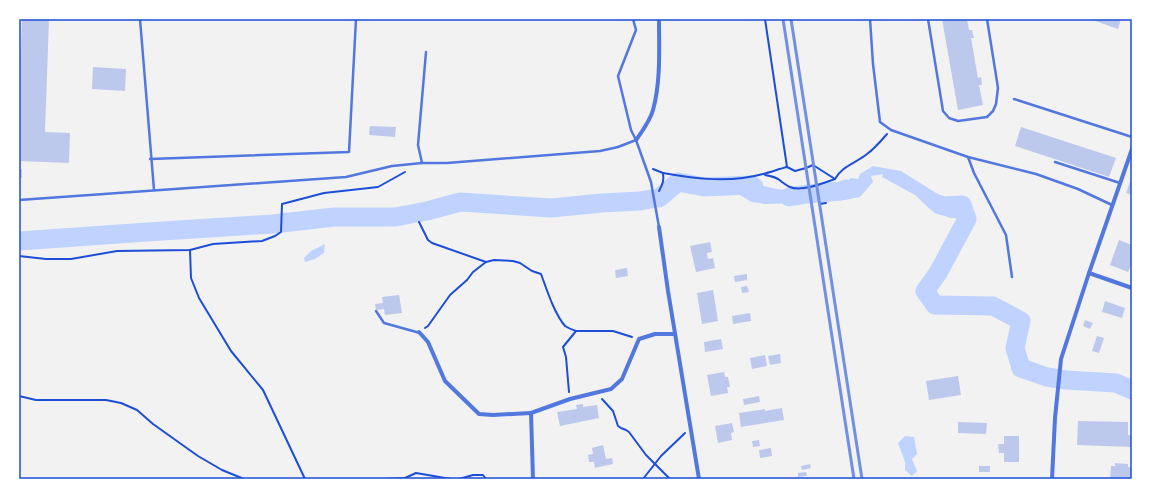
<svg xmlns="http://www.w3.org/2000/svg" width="1151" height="498" font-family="Inter,sans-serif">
<rect width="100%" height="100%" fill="#f2f2f2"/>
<g fill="#bfd3fe">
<path d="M873 166 901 171 936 193 962 205 967 219 950 218 931 210 915 195 882 177 883 174 871 176 873 182 860 197 845 200 834 197 826 199 821 198V189L827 186C838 190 843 184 851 178L858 179 860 174Z"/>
<path d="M737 181C747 182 757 185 768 187 782 191 798 191 812 191L815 196 802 198 798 203 765 204 752 202 727 188Z"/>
<path d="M325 244 324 253 315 259 305 262 304 258 311 251Z"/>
<path d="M905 436 914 437 917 454 912 459 917 471 912 476 905 470V462L898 443Z"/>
</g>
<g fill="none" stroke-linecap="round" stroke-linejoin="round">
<g stroke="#bfd3fe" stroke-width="19">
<path d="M789 197 807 194 841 191 846 189"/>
<path d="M659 198 678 182 704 187 751 185 754 187"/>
<path d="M940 205 944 206 962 205 967 219 938 273 925 291 935 305 993 306 1021 321 1015 348 1021 368 1047 377 1066 380 1116 383 1132 390"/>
<path d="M19 241 147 232 273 224 334 217H395L427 211 460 202 551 208 602 203 640 201 651 199"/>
</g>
</g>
<g fill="#bdc9ec">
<path d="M22 19H49L45 132 70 133 69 163 19 161V86Z"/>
<path d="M942 19H967L969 30H972L974 38H971L978 78 981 77 982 85H979L983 105 958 110Z"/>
<path d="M1090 19H1121L1118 29Z"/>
<path d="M93 67 126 69 125 91 92 89Z"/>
<path d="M370 126 396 127 395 137 369 135Z"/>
<path d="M1021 127 1116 158 1109 177 1015 146Z"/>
<rect x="19" y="169" width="3" height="9"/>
<path d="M1130 182 1132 183V195L1126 193Z"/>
<path d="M1119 240 1132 245V263L1128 272 1110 265Z"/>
<path d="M710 242 712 252 707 253 708 259 713 258 715 268 696 272 690 246Z"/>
<path d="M627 268 628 276 616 278 615 270Z"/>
<path d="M747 274V280L735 282 734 276Z"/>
<path d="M747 286 749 292 742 293 741 287Z"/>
<path d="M713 290 718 321 702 324 697 293Z"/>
<path d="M399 295 402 313 385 315 384 309 376 310 375 304 383 303 382 297Z"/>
<path d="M1105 301 1125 308 1122 318 1102 312Z"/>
<path d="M750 313 751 321 733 324 732 316Z"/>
<path d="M1085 320 1093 323 1090 329 1083 326Z"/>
<path d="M1097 336 1104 338 1099 353 1092 351Z"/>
<path d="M721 339 723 349 705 352 704 342Z"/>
<path d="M780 354 781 363 770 365 768 356Z"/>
<path d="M765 355 767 366 752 369 750 358Z"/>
<path d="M724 372 725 377H728L730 387H727L728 393 711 396 707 375Z"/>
<path d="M958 376 961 395 929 400 926 381Z"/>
<path d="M759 396 760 402 744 405 743 399Z"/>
<path d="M583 404V407L597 405 599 418 560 426 557 412 577 409 576 405Z"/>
<path d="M782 408 784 420 741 427 739 413 765 409V411Z"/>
<path d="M1078 421 1128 422V435H1132V447L1077 445Z"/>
<path d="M958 422 987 423 986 434 958 433Z"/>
<path d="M732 423 734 432 731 433 732 440 718 443 715 426Z"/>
<path d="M1004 436H1019V462H1004V453H999L998 444H1004Z"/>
<path d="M759 440 760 446 753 447 752 441Z"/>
<path d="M603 445 606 459 612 458 613 464 595 468 594 462H589L588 455 593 454 592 448Z"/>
<path d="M771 448 772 456 760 458 759 450Z"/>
<path d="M1115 463 1128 464V467H1131V479H1110L1111 466H1115Z"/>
<path d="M810 464 811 468 802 470 801 466Z"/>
<rect x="979" y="466" width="11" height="6"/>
<path d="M806 472 807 476 798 477V473Z"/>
</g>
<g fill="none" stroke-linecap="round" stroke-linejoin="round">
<g stroke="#1d4ed8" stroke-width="2">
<path d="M765 19 787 167"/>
<path d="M653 169 663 173C664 180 663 184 659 191"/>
<path d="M663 173C696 179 730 183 763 174 771 172 779 169 787 167L795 171 806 168 813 165 835 179"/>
<path d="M765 175C771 176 777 177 782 182 785 184 787 186 790 187 801 192 824 183 835 179 842 166 856 163 867 154 874 149 881 141 887 134"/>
<path d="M819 204 826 203"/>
<path d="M419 222 428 240 432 243 486 262"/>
<path d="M190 250 191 278 199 298 231 351 263 390 305 479"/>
<path d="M19 256 46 259H71L117 251 190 250 213 244 262 241 275 236 281 232 282 204 324 193 378 187 405 172"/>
<path d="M425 328 428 326 450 295 467 280 473 272 486 262 494 260 513 261 520 263 532 271 541 274C547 290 554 313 565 326 568 328 573 330 576 331"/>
<path d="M569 392 566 357 563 347 576 331H613L632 337"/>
<path d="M19 396 36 400H106L121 403 137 410 153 424 198 456 222 470 244 479"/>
<path d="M602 399 613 411 618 426 621 428 626 430 629 432 646 455 670 479"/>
<path d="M382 479 405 478 416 473 451 479"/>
<path d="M459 479 473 475H483L486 479"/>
<path d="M643 479 661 456 685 433"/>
</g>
<g stroke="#5277de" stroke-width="2.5">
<path d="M140 19 154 190"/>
<path d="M633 19 636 30 618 76 631 130 636 140 651 182 659 227"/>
<path d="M870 19 873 64 880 122 891 130 968 157 1036 174 1078 189 1112 205"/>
<path d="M928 19 943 111 949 118 958 121 987 117 993 111 996 104 998 88 987 19"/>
<path d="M1014 99 1132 137"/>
<path d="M968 157 974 173 1006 235 1012 277"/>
<path d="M150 159 349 152 356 19"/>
<path d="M1055 162 1120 183"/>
<path d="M422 163 418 145 426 52"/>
<path d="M19 200 346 177 392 166 422 163H447L600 151 618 147 636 140"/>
<path d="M376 311 384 323 420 333"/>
</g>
<g stroke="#5277de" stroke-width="4">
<path d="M636 140C643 130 650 121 653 110 661 81 659 48 659 19"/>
<path d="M659 227 668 291 699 479"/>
<path d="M1089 273 1132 288"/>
<path d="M419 332 428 342 445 381 479 414 493 415 531 413"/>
<path d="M533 479 531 413 570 399 611 389 622 379 639 339 655 334H675"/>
<path d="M1052 479 1055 418 1061 359 1089 273 1132 149"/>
</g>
<g stroke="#7290e2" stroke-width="3">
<path d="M783 19 854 479"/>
<path d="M791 19 862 479"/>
</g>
</g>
<rect width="1151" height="498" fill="none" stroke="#ffffff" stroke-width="40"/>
<rect x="20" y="20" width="1111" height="458" fill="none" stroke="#1d4ed8" stroke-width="1.5"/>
</svg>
